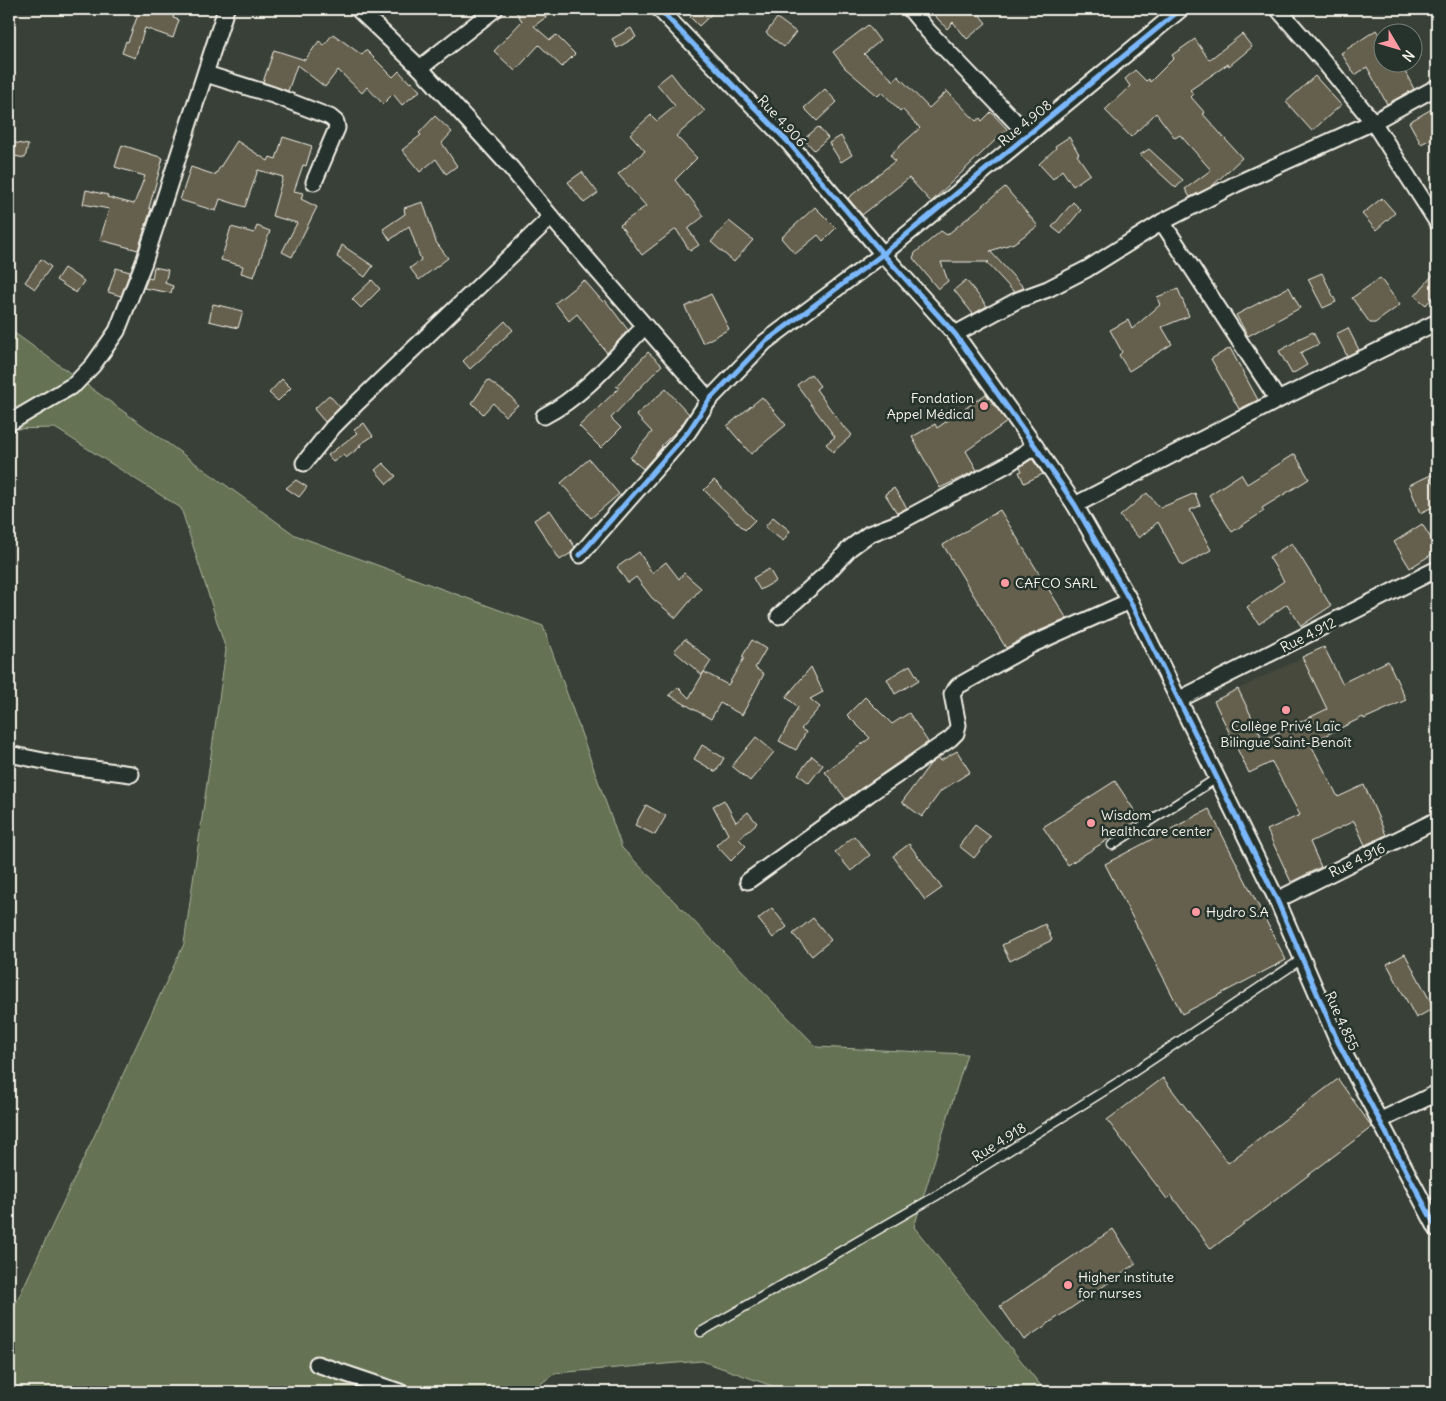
<svg xmlns="http://www.w3.org/2000/svg" width="1446" height="1401" font-family="Delius,sans-serif">
<rect width="100%" height="100%" fill="#394037"/>
<filter id="ink" filterUnits="userSpaceOnUse"><feTurbulence type="fractalNoise" baseFrequency=".02" numOctaves="2"/><feDisplacementMap in="SourceGraphic" scale="10" xChannelSelector="R" yChannelSelector="G"/><feConvolveMatrix kernelMatrix="1 2 1 2 8 2 1 2 1" color-interpolation-filters="sRGB"/></filter>
<g filter="url(#ink)">
<path fill="#464a3e" d="M1324 647 1359 719 1249 773 1214 701Z"/>
<path fill="#657253" stroke="#acb29e" d="M9 329 295 535 543 626 622 848 817 1047 967 1054 914 1227 1046 1392H789L702 1361 555 1373 530 1392H9V1318L184 944 226 650 181 508 55 428 9 429Z"/>
<g fill="#65604e" stroke="#f4f1e8">
<path d="M140 9H176L173 18 179 20 173 38 145 28 135 58 122 53 126 41 128 42Z"/>
<path d="M514 9H557L534 26 550 40 556 35 575 54 562 67 539 45 515 71 494 51 522 21Z"/>
<path d="M699 9H717L699 26 690 17Z"/>
<path d="M929 9H975L986 23 967 39 953 22 947 29Z"/>
<path d="M777 18 796 32 784 47 766 33Z"/>
<path d="M868 25 880 41 864 54 894 81 898 76 929 108 947 91 976 121 980 118 982 121 991 112 1007 129 931 202 909 178 862 215 848 198 895 161 890 155 920 128 902 109 900 111 882 92 878 96 845 68 833 52Z"/>
<path d="M631 28 636 37 617 48 612 39Z"/>
<path d="M1376 30 1384 42V62H1400L1414 89 1387 104 1367 67 1355 75 1341 53Z"/>
<path d="M333 34 362 55 366 50 393 77 399 71 410 83 412 82 420 91 402 105 393 94 383 104 367 87 362 93 338 70 325 87 297 65 288 91 263 82 274 50 305 60 319 41 324 45Z"/>
<path d="M1242 34 1252 47 1229 66 1228 64 1190 90 1194 94 1191 97 1205 113 1203 114 1242 158 1211 187 1190 197 1185 189 1211 170 1180 135 1175 138 1156 113 1131 137 1105 110 1130 86 1125 79 1135 70 1146 81 1149 79 1150 82 1174 58 1172 55 1195 39 1209 60Z"/>
<path d="M671 73 688 95 689 94 705 111 676 136 697 158 675 180 687 196 688 195 704 216 688 229 699 245 690 251 676 229 642 255 620 225 646 206 618 174 645 151 630 134 651 115 657 121 675 106 657 84Z"/>
<path d="M1315 76 1341 105 1312 131 1286 102Z"/>
<path d="M825 89 837 102 817 121 804 108Z"/>
<path d="M1437 106V136L1421 144 1409 122Z"/>
<path d="M435 116 452 132 442 143 457 166 446 174 436 159 420 172 402 150 421 135 419 133Z"/>
<path d="M818 127 828 138 814 150 804 139Z"/>
<path d="M841 136 852 155 841 162 829 143Z"/>
<path d="M283 137 312 146 306 166 303 165 294 191 303 193 301 199 317 207 292 257 282 252 297 223 272 216 283 177 258 170 245 207 220 199 216 211 180 200 191 167 215 175 237 141 268 161 270 157 276 159Z"/>
<path d="M1069 137 1079 154 1077 155 1090 174 1073 186 1062 170 1053 179 1039 164 1056 148 1055 146Z"/>
<path d="M11 142 28 145 25 158 9 155Z"/>
<path d="M122 145 163 158 149 208 151 209 138 250 100 240 109 209 83 204 86 190 108 195 107 197 134 204 145 176 115 167Z"/>
<path d="M1149 149 1183 180 1176 188 1140 155Z"/>
<path d="M582 172 598 193 584 203 568 182Z"/>
<path d="M1005 187 1038 226 1014 243 990 251 1024 288 1014 292 987 263 989 262H941L948 281 938 289 913 258 915 253 941 231 947 235Z"/>
<path d="M1382 198 1395 213 1376 230 1362 214Z"/>
<path d="M423 202 436 242 448 258 419 280 410 268 421 260 409 226 390 240 383 229 405 214 404 208Z"/>
<path d="M1073 202 1081 210 1061 234 1052 227Z"/>
<path d="M815 207 836 228 823 241 818 235 795 254 781 238Z"/>
<path d="M729 221 753 240 734 262 711 242Z"/>
<path d="M257 226 270 231 254 277 241 273 243 266 221 260 231 227 254 233Z"/>
<path d="M342 245 373 266 365 277 337 257Z"/>
<path d="M41 259 51 267 35 289 25 282Z"/>
<path d="M154 267 168 270 165 283 173 286 171 293 144 288 148 278 152 279Z"/>
<path d="M64 268 84 281 76 293 56 280Z"/>
<path d="M116 268 130 272 121 296 108 292Z"/>
<path d="M1437 270V292L1426 305 1415 296Z"/>
<path d="M1322 273 1336 302 1323 308 1308 279Z"/>
<path d="M1380 278 1400 305 1375 323H1370L1352 298Z"/>
<path d="M372 280 380 289 361 308 352 299Z"/>
<path d="M584 280 603 302 605 300 628 330 607 353 577 314 569 321 555 303Z"/>
<path d="M966 280 987 306 973 314 954 290Z"/>
<path d="M1289 287 1300 308 1248 336 1236 315Z"/>
<path d="M1178 289 1189 316 1162 327 1172 344 1129 371 1119 355 1122 352 1110 330 1128 320 1132 329 1160 305 1157 297Z"/>
<path d="M711 294 729 329 703 343 685 307Z"/>
<path d="M213 304 243 311 238 328 209 321Z"/>
<path d="M505 321 513 330 470 369 463 361Z"/>
<path d="M1348 328 1359 350 1347 356 1336 334Z"/>
<path d="M1313 332 1319 344 1300 353 1307 365 1292 374 1279 351 1298 340V339Z"/>
<path d="M1230 348 1258 400 1239 409 1211 359Z"/>
<path d="M648 352 662 365 611 418 621 428 601 448 579 426 619 388 616 386Z"/>
<path d="M811 374 820 386 816 389 844 428 845 427 852 435 833 452 826 444 835 437 797 385Z"/>
<path d="M282 379 291 388 278 401 269 393Z"/>
<path d="M488 380 511 397 518 405 505 416 493 403 483 414 472 403Z"/>
<path d="M666 389 689 414 681 426 661 446 662 447 643 469 630 458 652 432 636 415Z"/>
<path d="M986 394 1007 422 966 451 977 470 940 488 912 437 935 424 937 428Z"/>
<path d="M329 395 340 407 325 422 314 409Z"/>
<path d="M762 397 786 425 751 454 727 426Z"/>
<path d="M364 423 373 436 359 445 361 446 346 458 343 455 333 462 328 455 357 433 354 430Z"/>
<path d="M1295 454 1309 479 1262 508 1264 511 1232 532 1209 495 1241 474 1247 484Z"/>
<path d="M589 459 619 494 591 518 561 483Z"/>
<path d="M1032 459 1043 474 1024 483 1019 472 1022 471 1020 467Z"/>
<path d="M383 463 396 476 387 484 375 470Z"/>
<path d="M1431 475 1437 490V505L1420 513 1409 485Z"/>
<path d="M296 480 307 487 299 497 286 488Z"/>
<path d="M714 480 755 520 745 530 704 490Z"/>
<path d="M894 488 907 508 897 513 885 494Z"/>
<path d="M1147 493 1160 508 1195 493 1200 506 1190 510 1211 550 1182 566 1158 522 1139 538 1120 516Z"/>
<path d="M550 510 575 547 571 553 560 560 534 520Z"/>
<path d="M1000 510 1067 619 1027 636 1006 648 943 545Z"/>
<path d="M773 517 790 531 783 541 765 527Z"/>
<path d="M1422 524 1437 548V551L1410 568 1394 542Z"/>
<path d="M1292 543 1331 606 1301 626 1287 604 1259 624 1247 607 1284 581 1269 557Z"/>
<path d="M639 552 652 573 666 562 679 579 684 573 701 588 676 618 652 598 636 577 628 583 617 567Z"/>
<path d="M769 569 776 581 760 590 753 578Z"/>
<path d="M685 639 711 661 702 675 674 651Z"/>
<path d="M752 640 766 649 755 668 764 674 742 715 720 703 711 719 669 695 678 687 689 698 704 672 728 685 744 658 742 657Z"/>
<path d="M1324 647 1342 683 1388 661 1406 700 1364 719 1363 717 1310 743 1338 797 1364 785 1386 835 1365 845 1354 821 1310 842 1321 867 1291 882 1267 830 1300 815 1272 762 1249 773 1214 701 1238 689 1263 740 1327 709 1302 657Z"/>
<path d="M910 665 919 680 895 694 887 679Z"/>
<path d="M811 667 823 692 810 699 820 707 801 729 806 732 796 750 779 741 798 707 786 697Z"/>
<path d="M865 697 892 724 909 713 928 742 846 799 825 772 870 738 847 715Z"/>
<path d="M756 737 774 752 750 781 732 766Z"/>
<path d="M702 745 724 758 716 772 694 759Z"/>
<path d="M957 751 970 772 941 791 922 817 902 802 930 764 938 758 940 761Z"/>
<path d="M812 756 823 765 809 783 798 774Z"/>
<path d="M1115 781 1140 819 1068 865 1043 827Z"/>
<path d="M724 800 736 822 748 812 757 823 739 839 746 846 731 861 716 845 728 834 713 806Z"/>
<path d="M646 805 666 816 655 835 635 825Z"/>
<path d="M1209 809 1286 960 1182 1014 1105 864Z"/>
<path d="M975 825 991 837 974 858 959 846Z"/>
<path d="M854 836 870 855 851 871 835 852Z"/>
<path d="M909 844 942 888 925 900 893 856Z"/>
<path d="M772 908 787 927 773 938 758 919Z"/>
<path d="M813 918 831 940 812 956 793 934Z"/>
<path d="M1045 924 1052 940 1010 961 1002 945Z"/>
<path d="M1405 954 1434 1008 1416 1018 1387 964Z"/>
<path d="M1163 1078 1228 1163 1338 1079 1372 1127 1211 1249 1171 1195 1167 1199 1107 1120Z"/>
<path d="M1113 1229 1136 1264 1024 1340 1000 1306Z"/>
</g>
<g fill="none" stroke-linecap="round" stroke-linejoin="round">
<defs>
<g id="lane">
<path d="M1112 845 1217 778"/>
<path d="M701 1332 936 1196 1120 1081 1302 959"/>
</g>
<g id="street">
<path d="M358 9 420 68 511 168 551 217 709 400"/>
<path d="M659 9 789 143 883 254 955 334 1035 446 1075 505 1130 601 1277 900 1338 1042 1437 1229"/>
<path d="M910 9 928 31 1028 135"/>
<path d="M1278 9 1325 63 1373 122 1437 222"/>
<path d="M420 68 495 9"/>
<path d="M206 74 273 95 330 117 336 122 337 128 314 182"/>
<path d="M1162 222 1278 400"/>
<path d="M955 334 1018 300 1048 289 1087 269 1162 222 1236 184 1373 122 1437 87"/>
<path d="M544 416C585 395 614 358 645 326"/>
<path d="M9 423 75 384 93 365 117 331 144 262 226 9"/>
<path d="M304 463 333 427 355 405 551 217"/>
<path d="M1075 505 1278 400 1437 322"/>
<path d="M580 555 688 432 709 400 765 342 883 254 1181 9"/>
<path d="M779 616 826 574 850 548 869 534 898 523 1006 465 1035 446"/>
<path d="M1178 700 1437 569"/>
<path d="M9 754 63 765 131 774"/>
<path d="M748 881 869 794 950 739 956 733 958 725 952 694 958 686 1031 645 1130 601"/>
<path d="M1277 900 1437 820"/>
<path d="M1379 1121 1437 1093"/>
<path d="M317 1364 400 1392"/>
</g>
</defs>
<use href="#lane" stroke="#f4f1e8" stroke-width="11"/>
<use href="#street" stroke="#f4f1e8" stroke-width="19"/>
<use href="#lane" stroke="#26332d" stroke-width="8"/>
<use href="#street" stroke="#26332d" stroke-width="15"/>
<defs>
<g id="cycleway">
<path d="M659 9 789 143 883 254 955 334 1035 446 1075 505 1130 601 1277 900 1338 1042 1437 1229"/>
<path d="M580 555 688 432 709 400 765 342 883 254 1181 9"/>
</g>
</defs>
<use href="#cycleway" stroke="#26332d" stroke-width="8"/>
<use href="#cycleway" stroke="#7ab7fb" stroke-width="5"/>
</g>
</g>
<g fill="#ff9aa2" stroke="#26332d" stroke-width="2">
<circle cx="984" cy="406" r="5"/>
<circle cx="1005" cy="583" r="5"/>
<circle cx="1286" cy="710" r="5"/>
<circle cx="1091" cy="823" r="5"/>
<circle cx="1196" cy="912" r="5"/>
<circle cx="1068" cy="1285" r="5"/>
</g>
<g text-anchor="middle" stroke-width="5" stroke-linejoin="round" paint-order="stroke">
<g font-size="14" fill="#f4f1e8" stroke="#26332d">
<text transform="translate(782 121) rotate(47)" y="5">Rue 4.906</text>
<text transform="translate(1025 123) rotate(-39)" y="5">Rue 4.908</text>
<text transform="translate(1308 635) rotate(-27)" y="5">Rue 4.912</text>
<text transform="translate(1357 860) rotate(-26)" y="5">Rue 4.916</text>
<text transform="translate(1342 1021) rotate(66)" y="5">Rue 4.855</text>
<text transform="translate(999 1142) rotate(-32)" y="5">Rue 4.918</text>
</g>
<g font-size="14" fill="#f4f1e8" stroke="#26332d" text-anchor="start">
<text x="974" y="403" text-anchor="end">Fondation<tspan x="974" dy="16">Appel Médical</tspan></text>
<text x="1015" y="588">CAFCO SARL</text>
<text x="1286" y="731" text-anchor="middle">Collège Privé Laïc<tspan x="1286" dy="16">Bilingue Saint-Benoît</tspan></text>
<text x="1101" y="820">Wisdom<tspan x="1101" dy="16">healthcare center</tspan></text>
<text x="1206" y="917">Hydro S.A</text>
<text x="1078" y="1282">Higher institute<tspan x="1078" dy="16">for nurses</tspan></text>
</g>
</g>
<rect width="1446" height="1401" fill="none" stroke="#26332d" stroke-width="30"/>
<rect x="15" y="15" width="1416" height="1371" fill="none" stroke="#f4f1e8" stroke-width="2" filter="url(#ink)"/>
<g transform="translate(1398 48) rotate(128)"><circle r="24" fill="#26332d" stroke="#787f78"/>
<path d="M0-4L9 19L0 12L-9 19Z" fill="#ff9aa2"/>
<text y="-8" font-size="14" font-weight="bold" text-anchor="middle" fill="#f4f1e8">N</text>
</g>
</svg>
